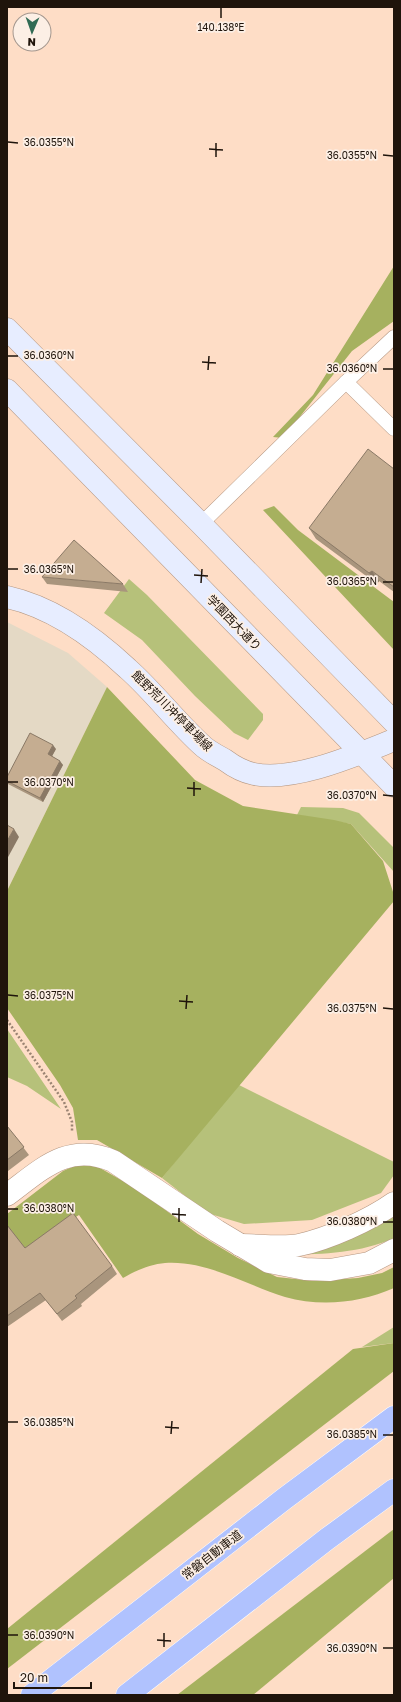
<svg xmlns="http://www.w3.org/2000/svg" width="401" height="1702" font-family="'Golos Text','Noto Sans JP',sans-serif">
<rect width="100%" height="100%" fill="#feddc6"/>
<path fill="#e4d9c5" d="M7 622 68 653 107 687 7 891Z"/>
<g fill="#b6c17a">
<path d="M129 579 147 595 263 714V720L248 740 234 733 195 696 142 640 104 613Z"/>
<path d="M301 807 343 808 359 813 394 848V872L351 824 297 815Z"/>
<path d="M7 1029 61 1109 27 1086 7 1077Z"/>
<path d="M237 1084 394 1162V1175L381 1193 312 1220 244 1224 207 1213 162 1178Z"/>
<path d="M394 1217V1238C361 1253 324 1254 288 1255L354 1235Z"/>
<path d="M394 1327V1343L362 1347Z"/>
</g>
<g fill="#a6b15f">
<path d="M394 266V321L352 351 283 438 273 437 313 395Z"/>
<path d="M274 506 298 530 394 602V650L263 510Z"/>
<path d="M107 687 195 780 243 806 334 820 351 824 383 861 394 895V901L162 1178 97 1140H78L73 1108 60 1085 7 1008V891Z"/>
<path d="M81 1163 100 1168 137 1189 198 1234 238 1258 277 1277 314 1281 358 1278 382 1273 394 1267V1288C360 1303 321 1307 285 1297 247 1285 206 1260 165 1263 151 1264 135 1271 123 1278L79 1215 7 1261V1214L63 1171Z"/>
<path d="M394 1343V1371L7 1669V1629L353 1349Z"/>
<path d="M394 1529V1578L253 1695H177Z"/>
</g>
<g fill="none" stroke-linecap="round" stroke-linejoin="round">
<defs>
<g id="lane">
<path d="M346 382 394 429"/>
<path d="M201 524 346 382 394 337"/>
</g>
<g id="street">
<path d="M7 1195C41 1170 68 1141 113 1161L217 1231 269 1262 305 1269 330 1270 369 1263 394 1250"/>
<path d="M240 1245C257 1245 284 1248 299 1245 328 1239 370 1220 394 1203"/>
</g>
<g id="secondary">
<path d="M7 329 201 524 394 722"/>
<path d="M7 390 394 786"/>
<path d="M7 597C52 607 95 638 128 669 155 693 177 723 204 747 210 752 218 756 225 760 233 766 244 772 254 774 295 782 356 755 394 740"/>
</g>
<g id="highway">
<path d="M32 1695 284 1499 394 1417"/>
<path d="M127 1695 327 1539 394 1490"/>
</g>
</defs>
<use href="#lane" stroke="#b59782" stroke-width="15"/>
<use href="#street" stroke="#b59782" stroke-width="23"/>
<use href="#secondary" stroke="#b59782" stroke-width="23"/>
<use href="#highway" stroke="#fff" stroke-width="23"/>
<path stroke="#9b8473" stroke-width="2.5" stroke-dasharray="2 2" stroke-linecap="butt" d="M7 1020 64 1102 72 1122V1132"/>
<use href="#lane" stroke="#fff" stroke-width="14"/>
<use href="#street" stroke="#fff" stroke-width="22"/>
<use href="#secondary" stroke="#e7edff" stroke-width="22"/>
<use href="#highway" stroke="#b0c2fe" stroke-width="22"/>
</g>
<g fill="#a9957d">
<path d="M394 469V592L379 581 377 584 316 539 309 528Z"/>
<path d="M42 577 123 584 128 592 47 584Z"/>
<path d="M56 749 52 756 63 765 43 802 8 784 7 782V777Z"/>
<path d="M7 1126 29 1155 8 1171 7 1175Z"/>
<path d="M7 1225 25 1248 112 1266 117 1274 81 1304 82 1306 62 1321 46 1300 7 1327Z"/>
</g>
<g fill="#8a7966">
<path d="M372 571 379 581 377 584 369 573Z"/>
<path d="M53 745 56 749 51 758 48 754Z"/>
<path d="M60 761 63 765 43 802 40 798Z"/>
<path d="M14 829 19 837 7 859V841Z"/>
</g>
<g fill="#c5ad91" stroke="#8a7966">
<path d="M368 449 394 469V587L372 571 369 573 309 528Z"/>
<path d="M74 540 123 584 42 577Z"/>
<path d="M30 733 53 745 48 754 60 761 40 798 7 781V777Z"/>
<path d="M7 825 14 829 7 841Z"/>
<path d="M7 1126 24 1147 7 1160Z"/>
<path d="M73 1213 112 1266 75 1296 77 1298 57 1314 40 1293 7 1316V1225L25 1248Z"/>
</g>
<path fill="none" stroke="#1f140b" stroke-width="1.5" d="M221 18V8M8 142 18 143M209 149 223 150M383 155 393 156M216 157V143M8 356H18M202 362 216 363M383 369H393M208 370 209 356M8 569H18M194 575 208 576M383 582H393M201 583 202 569M8 782H18M187 788 201 789M383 795 393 796M194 796V782M8 995 18 996M179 1001 193 1002M383 1008 393 1009M186 1009 187 995M8 1209H18M172 1214 186 1215M179 1222V1208M383 1222H393M8 1422H18M165 1427 179 1428M171 1434 172 1421M383 1435H393M8 1635H18M157 1640 171 1641M164 1647V1633M383 1648H393"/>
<g text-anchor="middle" stroke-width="3.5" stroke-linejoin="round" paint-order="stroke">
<g font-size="12" fill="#1f140b" stroke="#fcefe5">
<text transform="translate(234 623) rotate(46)" y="4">学園西大通り</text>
<text transform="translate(172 711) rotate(45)" y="4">館野荒川沖停車場線</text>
<text transform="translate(212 1555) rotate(-38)" y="4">常磐自動車道</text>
</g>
</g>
<g font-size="10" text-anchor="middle" fill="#1f140b" stroke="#fcefe5" stroke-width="3.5" stroke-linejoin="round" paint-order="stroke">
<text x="221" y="31">140.138°E</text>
<text x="49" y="146">36.0355°N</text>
<text x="352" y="159">36.0355°N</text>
<text x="49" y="359">36.0360°N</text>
<text x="352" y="372">36.0360°N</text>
<text x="49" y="573">36.0365°N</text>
<text x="352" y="585">36.0365°N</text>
<text x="49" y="786">36.0370°N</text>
<text x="352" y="799">36.0370°N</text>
<text x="49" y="999">36.0375°N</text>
<text x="352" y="1012">36.0375°N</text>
<text x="49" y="1212">36.0380°N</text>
<text x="352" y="1225">36.0380°N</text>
<text x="49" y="1426">36.0385°N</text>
<text x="352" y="1438">36.0385°N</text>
<text x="49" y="1639">36.0390°N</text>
<text x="352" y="1652">36.0390°N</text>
</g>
<rect width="401" height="1702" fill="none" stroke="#1f140b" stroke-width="16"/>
<g transform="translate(32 32) rotate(182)"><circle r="19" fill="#fcefe5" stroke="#a4978e"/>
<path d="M0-3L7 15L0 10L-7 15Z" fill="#316b54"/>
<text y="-6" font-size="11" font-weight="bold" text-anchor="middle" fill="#1f140b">N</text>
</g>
<path d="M14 1682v6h77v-6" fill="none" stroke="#1f140b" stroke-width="2"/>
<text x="20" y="1682" font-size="12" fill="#1f140b" stroke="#fcefe5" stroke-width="3" paint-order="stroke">20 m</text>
</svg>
